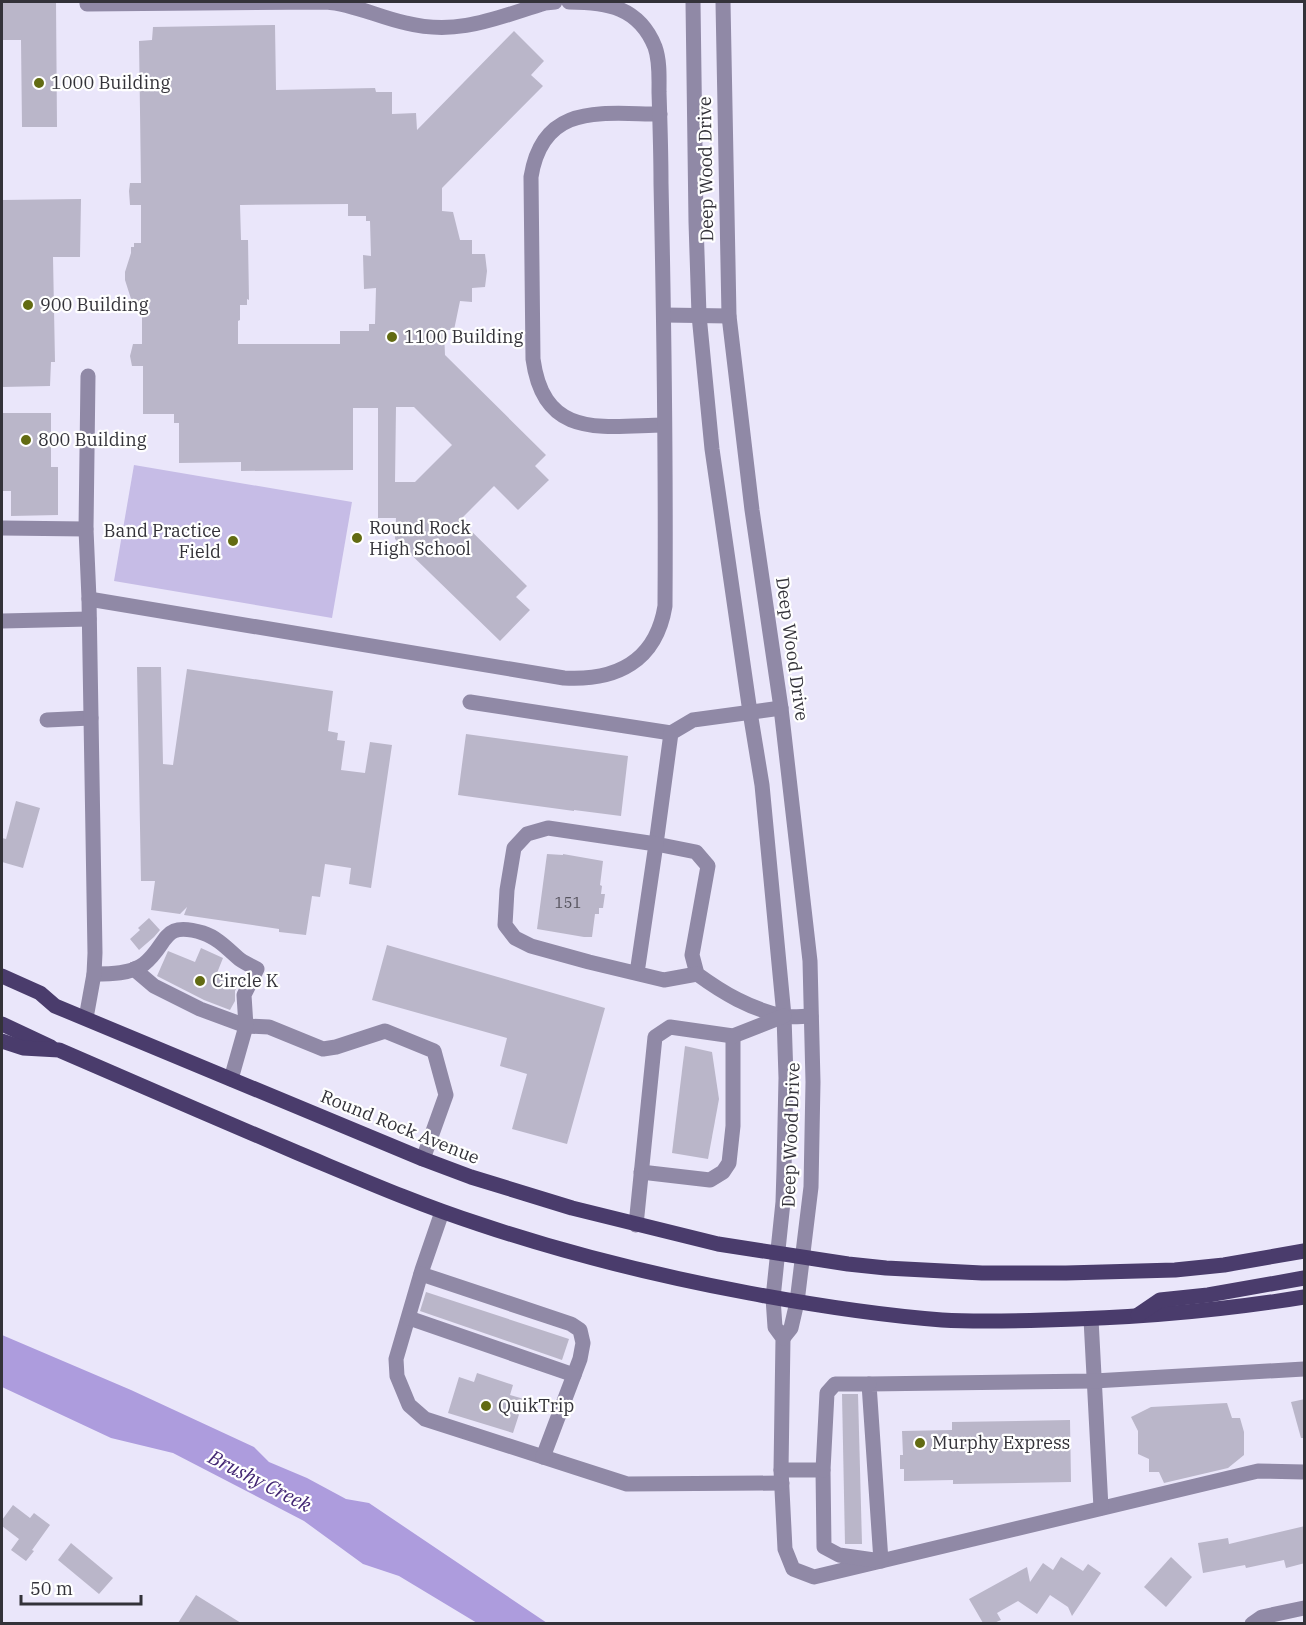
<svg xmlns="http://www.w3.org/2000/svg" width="1306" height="1625" font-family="'IBM Plex Serif',serif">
<rect width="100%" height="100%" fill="#eae6fa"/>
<path fill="#c6bce6" d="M134 465 352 502 332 618 114 581Z"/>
<path fill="#ad9cdd" d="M2 1335 131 1390 254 1447 269 1462 307 1478 346 1499 369 1503 547 1623H477L399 1576 363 1564 304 1521 173 1453 111 1438 2 1387Z"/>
<g fill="#bab6c9" fill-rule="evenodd">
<path d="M2 2H56L57 127H22L21 40H2Z"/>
<path d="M275 25 276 90 375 88 376 92H392V114L416 113 417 130 514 31 544 61 531 75 543 86 442 188V211L453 212 460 240H472V254H485L487 271 485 287 472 288V302L460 301 454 330H444L445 355 546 455 535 466 549 480 518 510 494 486 460 520 527 586 516 597 530 610 500 641 395 539 396 518H378V408H353V470L241 471V462L179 463V423H174V414H143V366H132L130 356 133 344H142V306H135V302H132L125 280V272L131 253V247H134V243H141V205H130L129 191 130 183H141L139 41 152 40 153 27ZM348 204V216H366V221H370L371 256 363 255 364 289 376 288 375 324H369V331H340V344H238V321L240 320V305H247V299L249 300 248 240H241L240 205ZM396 407H414L452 445 415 482H395Z"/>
<path d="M81 199 80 257H53L55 362H51L50 386 2 387V200Z"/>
<path d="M2 413H51V467H58V515L11 516V491H2Z"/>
<path d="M137 667H161L163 764 173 765 187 669 333 691 328 731 338 733 337 740 345 741 341 770 365 773 370 742 392 745 371 888 349 884 351 868 325 864 320 897 312 896 306 935 279 932V929L184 915 187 907 180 914 151 910 155 881H141Z"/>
<path d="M466 734 628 756 621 816 574 810V811L458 795Z"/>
<path d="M16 801 40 808 23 868 2 862V838L6 839Z"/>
<path d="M547 854 563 855V854L603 861 600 885 602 886 601 894H605L603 908H599V914H595L592 937H584L537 929Z"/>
<path d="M149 918 160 930 154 937 139 950 130 939 140 930 138 928Z"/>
<path d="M387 945 605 1008 567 1144 512 1129 527 1074 500 1066 507 1038 372 1000Z"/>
<path d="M201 948 223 958 217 973 239 983 235 991V1001L230 1010 204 1000 157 976 168 951 195 962Z"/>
<path d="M685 1046 712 1052 719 1099 708 1159 672 1153Z"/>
<path d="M426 1292 569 1339 562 1360 420 1311Z"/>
<path d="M477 1373 513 1385 510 1395 524 1399 513 1433 448 1413 459 1377 474 1382Z"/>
<path d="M842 1394H858L862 1544H845Z"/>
<path d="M1305 1399V1438H1301L1291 1402Z"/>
<path d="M1227 1403 1232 1418H1240L1244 1432V1455L1228 1468 1164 1483 1159 1472H1149V1459L1138 1454V1431L1131 1417 1151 1407Z"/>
<path d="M1070 1420 1071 1482 953 1484V1480L904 1481V1469H900V1455H903L902 1431 952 1430V1422Z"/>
<path d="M13 1505 30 1518 34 1513 50 1525 32 1550 34 1551 26 1561 11 1550 19 1539 2 1526V1520Z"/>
<path d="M1305 1526V1563L1286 1568 1284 1560 1246 1568 1245 1565 1203 1573 1198 1543 1228 1538 1229 1544Z"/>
<path d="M71 1543 113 1578 99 1594 58 1560Z"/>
<path d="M1061 1557 1083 1571 1088 1564 1101 1573 1072 1616 1068 1607 1050 1595 1037 1614 1018 1601 997 1613 1001 1620 994 1623H983L969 1599 1027 1567 1030 1582 1043 1563 1053 1570Z"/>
<path d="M1171 1557 1192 1577 1166 1607 1144 1587Z"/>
<path d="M196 1595 241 1623H178Z"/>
</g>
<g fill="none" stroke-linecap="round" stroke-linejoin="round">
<g stroke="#9089a6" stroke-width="15">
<path d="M87 2V4L326 2C354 4 378 17 406 23 458 36 496 18 545 3L555 2"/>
<path d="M693 2 696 222 699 315 712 449 750 712 762 785 784 1016 786 1078 784 1170 783 1202 773 1298 775 1327 783 1338 781 1470 785 1549 793 1569 814 1577 1258 1471 1304 1472"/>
<path d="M723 2 729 316 752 510 781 708 810 961 813 1082 811 1187 797 1302 791 1328 783 1338"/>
<path d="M660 114C602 114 543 102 531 177L533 359C544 440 602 426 664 425"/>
<path d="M664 315 729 316"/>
<path d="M2 528 86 529"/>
<path d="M89 599 564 678C617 681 656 661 665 606 666 465 664 324 661 183 661 153 660 123 659 92 659 78 660 61 655 47 639 7 607 2 569 2"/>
<path d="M2 621 89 619"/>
<path d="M470 702 671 733"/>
<path d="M781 708 693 720 671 733 656 844 696 852 708 866 692 955 697 974C723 993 750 1009 783 1016 792 1018 802 1016 811 1016"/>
<path d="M47 720 91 718"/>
<path d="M134 969 154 986 200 1009 246 1026 269 1027 323 1049 336 1047 385 1031 434 1051 446 1095 423 1159"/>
<path d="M637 973 656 844 548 828 527 834 514 848 507 890 505 925 515 938 531 946 589 962 664 980 697 974"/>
<path d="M94 974C110 974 131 974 144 964 169 944 161 920 203 933 216 937 227 948 237 957 242 962 250 965 257 969L244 995 246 1026 231 1079"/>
<path d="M86 1018 94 974 95 953 89 599 86 529 88 376"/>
<path d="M641 1172 710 1180 723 1172 729 1163 733 1126V1036"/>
<path d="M442 1212 422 1270 396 1359 397 1376 409 1405 425 1419 627 1484 782 1483"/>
<path d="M636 1225 655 1037 670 1027 733 1036 784 1016"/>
<path d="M421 1274 571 1324 580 1330 583 1343 580 1359 543 1457"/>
<path d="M409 1318 574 1375"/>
<path d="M1091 1319 1101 1508"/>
<path d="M781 1470H823L824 1547 839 1555 881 1561 869 1384 1094 1381 1304 1369"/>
<path d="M823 1470 827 1393 835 1384H869"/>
<path d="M1252 1624 1262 1617 1304 1608"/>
</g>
<g stroke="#4a3c6c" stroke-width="15">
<path d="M2 976 40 993 55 1006 423 1159 471 1177 572 1208 718 1244 848 1264 886 1268 982 1273H1066L1175 1270 1224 1265 1304 1251"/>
<path d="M2 1024 51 1047"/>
<path d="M2 1041 23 1048 59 1050C139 1085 218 1119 298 1153 358 1178 417 1204 479 1224 568 1254 658 1276 749 1293 813 1305 878 1315 942 1320 977 1322 1012 1321 1046 1320 1133 1318 1219 1311 1304 1297"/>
<path d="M1138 1315 1160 1300 1208 1295 1304 1278"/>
</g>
</g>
<g fill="#626b12" stroke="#fff" stroke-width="2">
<circle cx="39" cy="83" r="6"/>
<circle cx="28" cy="305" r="6"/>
<circle cx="392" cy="337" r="6"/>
<circle cx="26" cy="440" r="6"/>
<circle cx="357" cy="538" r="6"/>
<circle cx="233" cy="541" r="6"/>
<circle cx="200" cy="981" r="6"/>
<circle cx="486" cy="1406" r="6"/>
<circle cx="920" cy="1443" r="6"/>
</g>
<g text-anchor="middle" stroke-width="4.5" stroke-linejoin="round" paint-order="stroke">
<g font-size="15" fill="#55535d">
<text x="568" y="908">151</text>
</g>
<g font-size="18" fill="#333239" stroke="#fff" text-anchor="start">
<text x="51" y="89">1000 Building</text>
<text x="40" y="311">900 Building</text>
<text x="404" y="343">1100 Building</text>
<text x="38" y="446">800 Building</text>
<text x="369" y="534">Round Rock<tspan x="369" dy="21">High School</tspan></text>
<text x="221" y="537" text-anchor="end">Band Practice<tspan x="221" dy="21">Field</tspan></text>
<text x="212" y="987">Circle K</text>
<text x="498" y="1412">QuikTrip</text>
<text x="932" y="1449">Murphy Express</text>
</g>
<g font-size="18" fill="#333239" stroke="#fff">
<text transform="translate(706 169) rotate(-91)" y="6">Deep Wood Drive</text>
<text transform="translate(792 649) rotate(82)" y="6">Deep Wood Drive</text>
<text transform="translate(400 1127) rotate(22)" y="6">Round Rock Avenue</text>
<text transform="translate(791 1135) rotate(-88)" y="6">Deep Wood Drive</text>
</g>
<g font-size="20" font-style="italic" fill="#432773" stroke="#fff">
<text transform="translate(260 1481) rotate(27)" y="7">Brushy Creek</text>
</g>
</g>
<rect width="1306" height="1625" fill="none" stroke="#333239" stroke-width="6"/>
<path d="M21 1595v9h120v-9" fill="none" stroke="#333239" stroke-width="3"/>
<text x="30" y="1595" font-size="18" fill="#333239" stroke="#ffffff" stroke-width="4.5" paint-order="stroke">50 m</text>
</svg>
